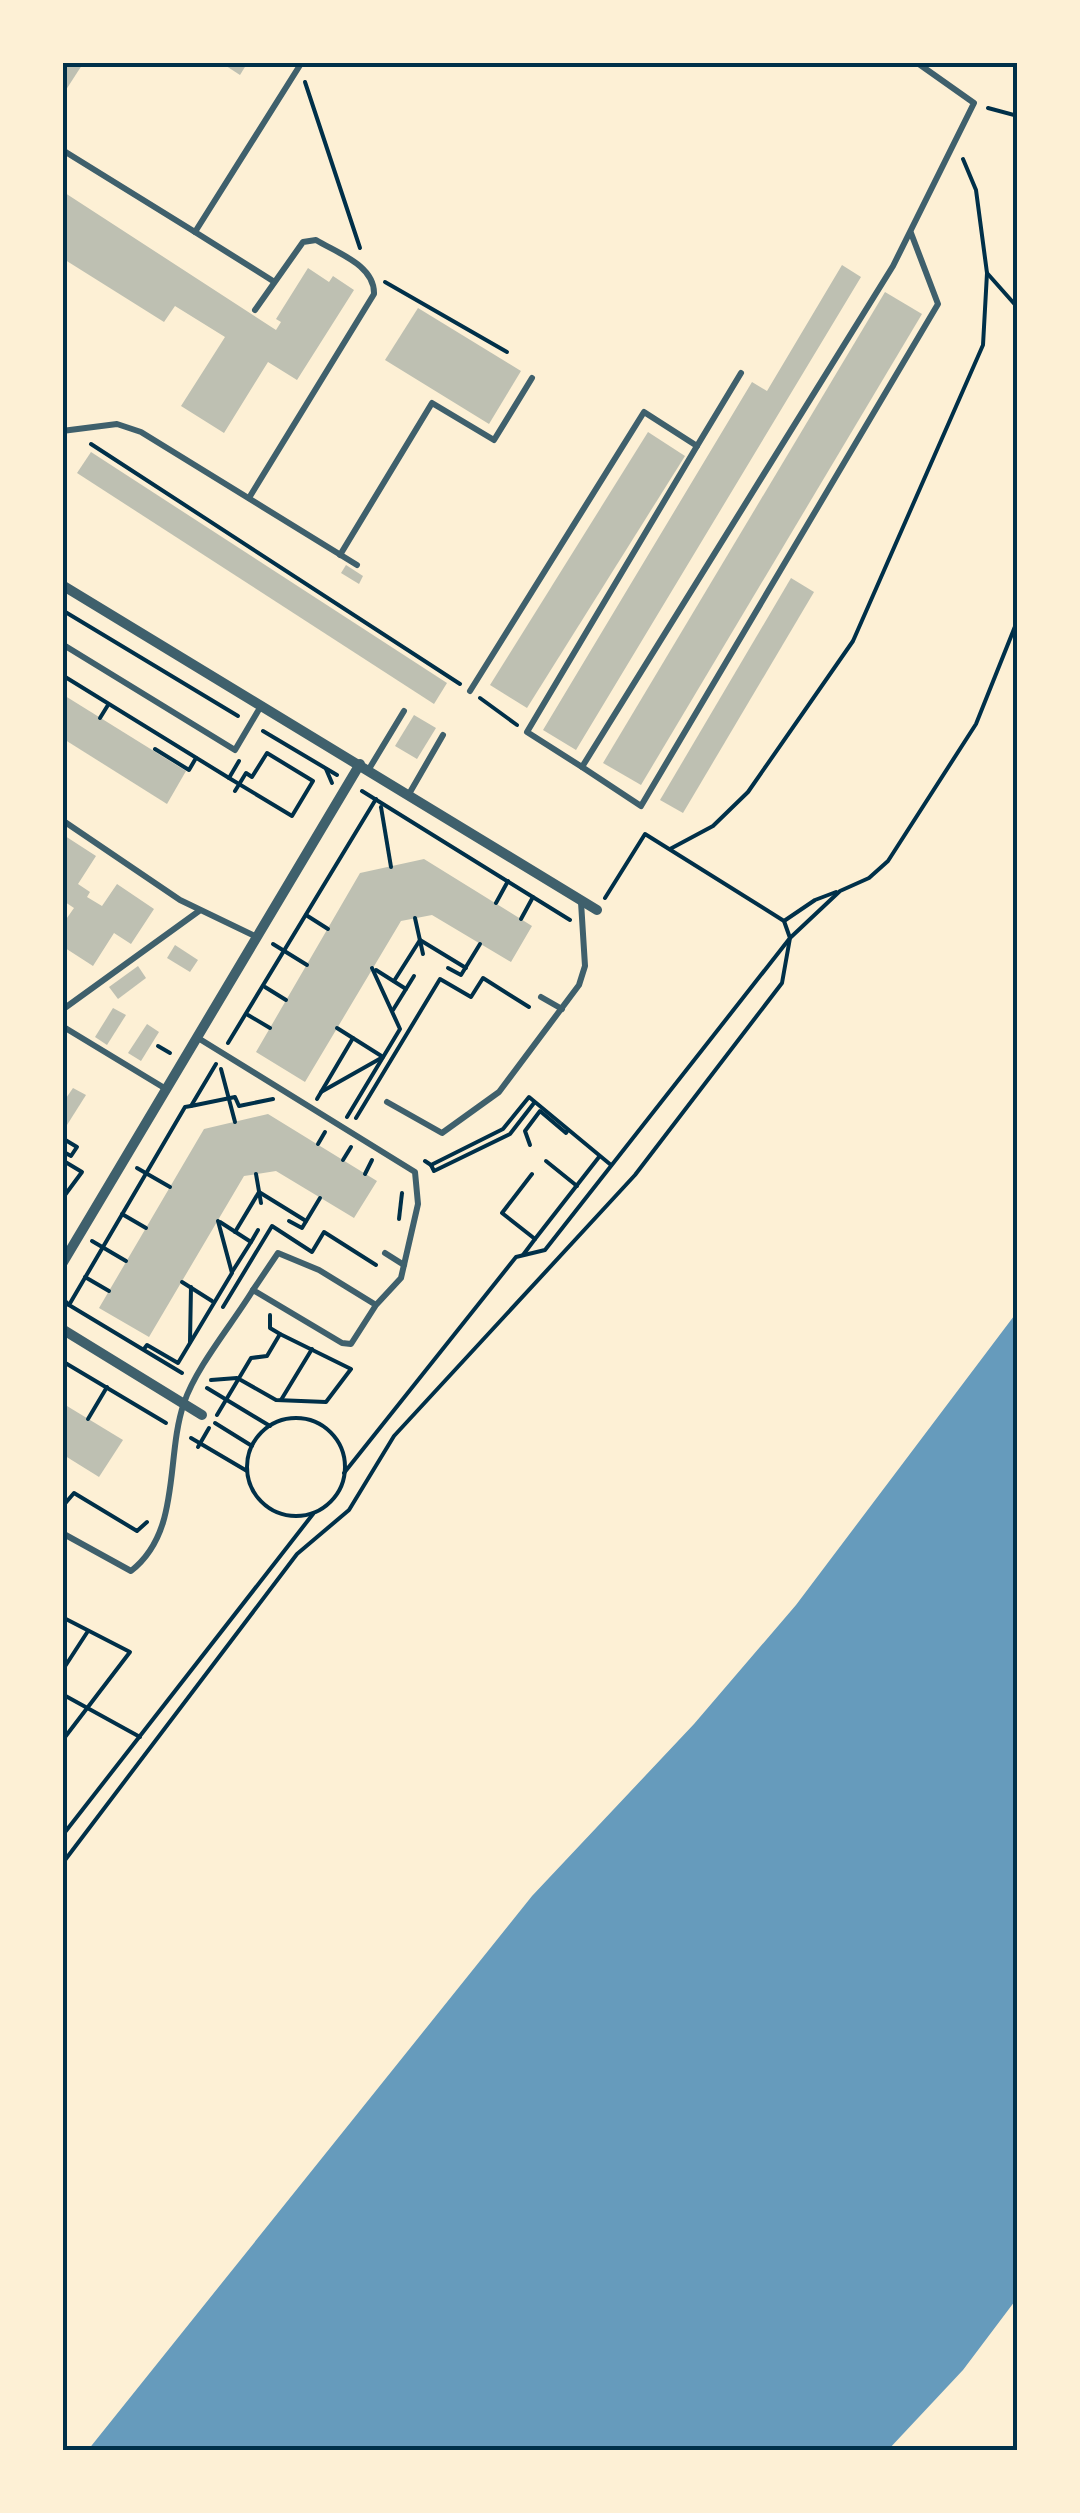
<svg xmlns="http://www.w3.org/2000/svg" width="1080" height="2513" font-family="'Nunito Sans',sans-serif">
<rect width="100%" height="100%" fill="#fdf0d5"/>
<path fill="#669bbc" d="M1017 1312 1018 2297 963 2370 888 2450H88L532 1896 694 1724 796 1605Z"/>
<g fill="#bec0b2">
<path d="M62 62H84L62 96Z"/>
<path d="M220 62H248L240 75Z"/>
<path d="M62 191 276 330 281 322 276 319 308 268 329 282 333 276 354 290 297 380 268 362 224 433 181 406 225 337 175 306 164 322 62 258Z"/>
<path d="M842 265 861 277 576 750 543 730 752 382 767 391Z"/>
<path d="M885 292 922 314 641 785 603 763Z"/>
<path d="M418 308 521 371 489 424 385 360Z"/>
<path d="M648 432 685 456 527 708 490 685Z"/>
<path d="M91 452 447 683 434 704 77 473Z"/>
<path d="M346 565 363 576 359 584 341 573Z"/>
<path d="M791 578 814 592 683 813 660 800Z"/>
<path d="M62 694 186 771 167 804 62 738Z"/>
<path d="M414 715 436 728 417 759 395 746Z"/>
<path d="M62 834 96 856 78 884 90 892 87 897 102 906 117 884 154 909 131 944 114 933 93 966 62 946V925L74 908 62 900Z"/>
<path d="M424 859 532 926 511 962 432 915 401 921 305 1082 256 1052 360 873Z"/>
<path d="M175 945 198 960 190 972 167 958Z"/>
<path d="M138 966 146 978 118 999 109 987Z"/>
<path d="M113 1008 126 1015 107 1045 95 1037Z"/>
<path d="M147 1024 159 1032 141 1061 128 1053Z"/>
<path d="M73 1088 86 1095 67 1125 62 1122V1104Z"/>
<path d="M268 1114 377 1181 354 1218 276 1171 244 1176 149 1337 99 1308 204 1129Z"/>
<path d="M62 1403 123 1440 99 1477 62 1454Z"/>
</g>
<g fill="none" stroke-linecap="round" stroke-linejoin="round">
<g stroke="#003049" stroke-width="4">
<path d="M305 82 360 248"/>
<path d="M988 108 1018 116"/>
<path d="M963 159 976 190 987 273 1018 308"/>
<path d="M385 282 507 352"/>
<path d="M91 444 460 684"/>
<path d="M62 610 238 716"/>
<path d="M62 675 229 778 239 761"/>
<path d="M480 698 517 725"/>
<path d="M100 718 108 705"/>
<path d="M263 731 337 775"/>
<path d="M155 749 189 770 196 758"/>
<path d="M326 769 332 783"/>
<path d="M229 778 292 816 313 781 267 753 252 777 246 773 235 791"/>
<path d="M362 791 570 920"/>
<path d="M381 807 391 867"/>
<path d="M670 849 713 826 748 792 853 641 983 345 987 273"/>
<path d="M496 903 508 881"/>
<path d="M306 915 328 929"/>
<path d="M415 918 423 954"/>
<path d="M521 919 533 897"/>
<path d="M784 921 815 900 836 892"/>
<path d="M273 944 307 965"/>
<path d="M448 968 461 975 480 944"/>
<path d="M376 970 406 989 414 976"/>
<path d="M394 981 420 940 466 968"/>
<path d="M265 987 286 1000"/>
<path d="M393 1010 406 989"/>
<path d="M248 1015 270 1028"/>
<path d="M228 1043 376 799"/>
<path d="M158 1046 170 1053"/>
<path d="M221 1069 235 1122"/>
<path d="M321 1092 383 1057 337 1028"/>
<path d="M317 1099 353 1038"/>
<path d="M191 1106 235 1097 239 1106 273 1099"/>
<path d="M347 1117 400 1029 372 968"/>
<path d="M356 1118 440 979 471 997 483 978 529 1007"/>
<path d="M62 1138 77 1147 71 1156 62 1151"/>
<path d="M318 1144 325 1132"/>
<path d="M530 1145 525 1131 540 1111 566 1133 568 1130"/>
<path d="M62 1160 82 1172 62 1199"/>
<path d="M343 1160 351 1147"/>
<path d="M425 1161 431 1165 503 1129 529 1097 611 1165"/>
<path d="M546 1161 577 1186"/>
<path d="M431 1165 434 1171 510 1134 534 1103"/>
<path d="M137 1168 170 1187"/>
<path d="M256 1174 261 1203"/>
<path d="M365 1174 372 1160"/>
<path d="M532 1174 502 1213 535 1239 599 1157"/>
<path d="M122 1214 146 1228"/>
<path d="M399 1219 402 1193"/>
<path d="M289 1221 302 1228 320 1198"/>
<path d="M220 1222 251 1242 258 1230"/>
<path d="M235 1232 259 1192 306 1221"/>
<path d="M92 1241 126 1261"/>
<path d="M523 1255 535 1239"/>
<path d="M232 1272 251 1242"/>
<path d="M85 1277 109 1291"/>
<path d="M182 1282 212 1301"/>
<path d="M62 1298 69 1305 62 1301"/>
<path d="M223 1307 272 1226 312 1252 324 1232 376 1265"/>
<path d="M270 1315V1328L280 1334"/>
<path d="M190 1342 191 1287"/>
<path d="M144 1349 147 1345 178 1363 232 1273 218 1221"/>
<path d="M62 1361 166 1423"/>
<path d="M182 1373 69 1305 185 1107 191 1106 216 1064"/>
<path d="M211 1380 237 1378 239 1379 276 1400 326 1402 351 1369 280 1334 267 1356 251 1358 217 1415"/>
<path d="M207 1388 270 1426"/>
<path d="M281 1400 312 1349"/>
<circle cx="296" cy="1467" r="49"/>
<path d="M88 1419 107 1387"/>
<path d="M215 1423 252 1446"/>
<path d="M191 1438 247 1471"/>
<path d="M198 1447 209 1428"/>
<path d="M62 1460 65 1456"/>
<path d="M344 1473 516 1257 545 1250 790 938 784 921 645 834 605 898"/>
<path d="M62 1507 74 1493 137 1531 147 1522"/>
<path d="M62 1617 130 1652 62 1741"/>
<path d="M62 1671 88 1631"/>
<path d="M62 1694 140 1737"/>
<path d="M62 1836 313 1514"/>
<path d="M62 1864 297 1554 349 1510 394 1436 635 1175 782 983 790 938 840 891 869 878 888 861 976 724 1018 619"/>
</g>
<g stroke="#3f606c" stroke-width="6">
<path d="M64 151 195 232"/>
<path d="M273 281 195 232 302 62"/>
<path d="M62 431 117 424 141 432 357 565"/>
<path d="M697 446 741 373"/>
<path d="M249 498 374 294C375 265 337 253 316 240L303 242 255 310"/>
<path d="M340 555 432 403 494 440 532 378"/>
<path d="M62 644 235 750 261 706"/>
<path d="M470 691 644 412 697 446 527 732 582 767 893 266 974 103 916 62"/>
<path d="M582 767 641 806 938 304 911 233"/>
<path d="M369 769 404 711"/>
<path d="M409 794 443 735"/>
<path d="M62 820 180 900 257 937"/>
<path d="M541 997 562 1009"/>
<path d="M62 1010 199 911"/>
<path d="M62 1026 166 1089"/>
<path d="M198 1038 415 1172 418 1204 401 1278 376 1305 351 1344 342 1343 253 1290 278 1253 319 1270 376 1305"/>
<path d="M387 1102 442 1133 499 1092 579 985 585 966 581 902"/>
<path d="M385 1253 404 1265"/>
<path d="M62 1533 131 1571C182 1531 165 1458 184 1403 196 1367 233 1323 253 1290"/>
</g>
<g stroke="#3f606c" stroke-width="10">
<path d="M62 585 597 910"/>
<path d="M62 1264 360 764"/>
<path d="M62 1329 202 1415"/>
</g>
</g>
<rect width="1080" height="2513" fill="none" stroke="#fdf0d5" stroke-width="130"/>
<rect x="65" y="65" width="950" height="2383" fill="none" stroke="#003049" stroke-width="4"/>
</svg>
